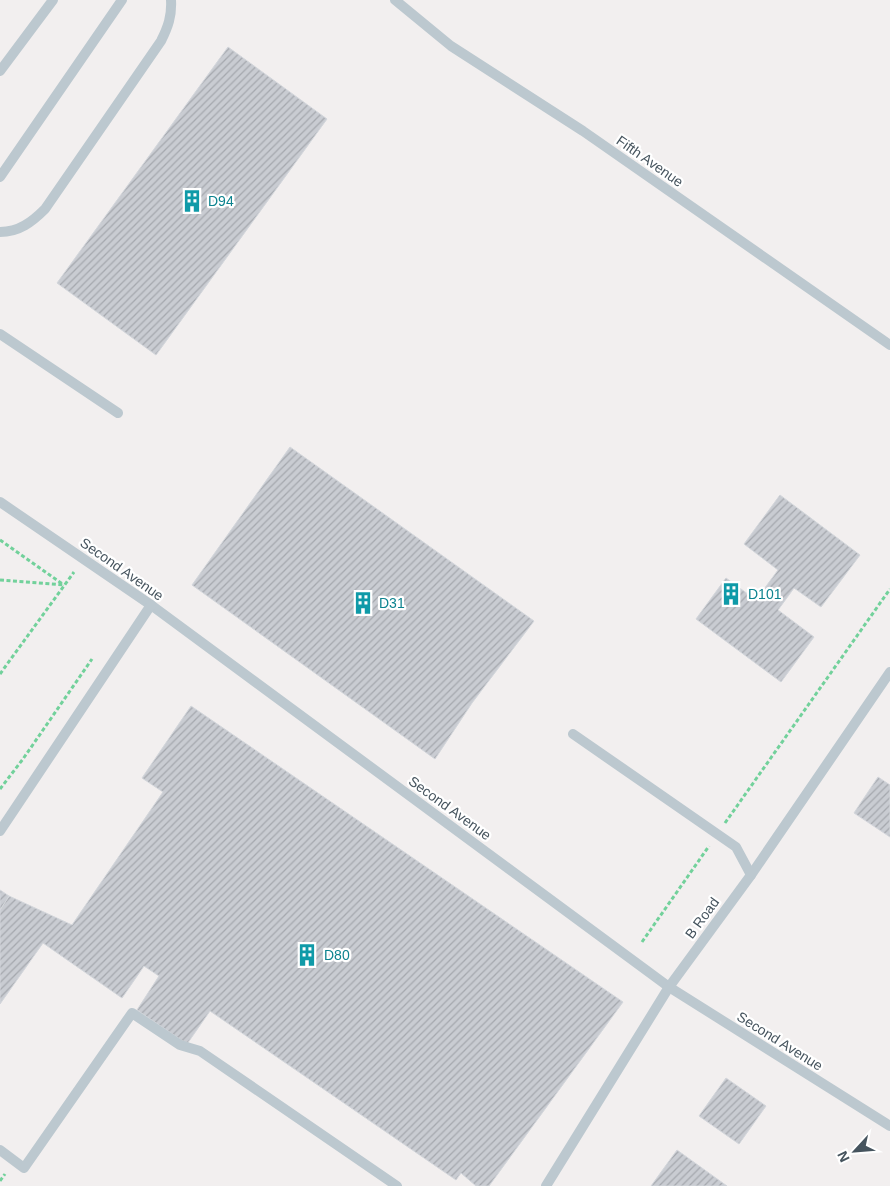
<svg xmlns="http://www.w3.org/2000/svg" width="890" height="1186" font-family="Arial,sans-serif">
<defs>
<pattern id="building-hatch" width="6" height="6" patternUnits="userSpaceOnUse" patternTransform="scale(1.25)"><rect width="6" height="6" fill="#c9ccd2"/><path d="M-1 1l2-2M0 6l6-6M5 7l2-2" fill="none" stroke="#a5a8ae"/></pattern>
</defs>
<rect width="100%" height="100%" fill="#f2efef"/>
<g fill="url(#building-hatch)" stroke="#d3d6db">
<path d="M228 47 327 119 156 355 57 283Z"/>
<path d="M290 447 534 621 472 703 435 759 192 585Z"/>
<path d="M780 495 860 555 821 607 794 588 778 610 814 637 781 682 696 619 726 578 756 600 778 570 744 544Z"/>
<path d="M191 706 623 1002 489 1186H476L461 1173 456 1180 210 1011 187 1044 137 1010 159 976 144 966 122 998 43 943 0 1004V910L9 896 72 925 163 792 142 778Z"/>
<path d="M878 777 890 785V837L854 813Z"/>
<path d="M0 890 9 896 0 910Z"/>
<path d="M726 1078 766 1106 739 1144 699 1116Z"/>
<path d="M677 1150 727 1186H651Z"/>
</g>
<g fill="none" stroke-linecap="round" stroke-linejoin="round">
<g stroke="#72d19b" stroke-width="3" stroke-dasharray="4 2.5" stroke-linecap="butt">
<path d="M0 540 64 585"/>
<path d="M0 580 64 585"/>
<path d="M0 674 74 572"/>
<path d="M0 789 23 759 92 659"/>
<path d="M725 823 890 589"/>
<path d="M642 942 709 846"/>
<path d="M0 1181 5 1174"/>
</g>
<g stroke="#bcc8cf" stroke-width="10">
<path d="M395 0 451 46 583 131 890 345"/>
<path d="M0 71 53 0"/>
<path d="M0 177 122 0"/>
<path d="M0 232C19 232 32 222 45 209L161 41C168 27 172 16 171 0"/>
<path d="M0 334 118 413"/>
<path d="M0 502 151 605 669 987 890 1126"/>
<path d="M573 734 736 847 751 875"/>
<path d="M0 831 151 605"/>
<path d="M0 1150 24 1168 132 1013 180 1045 200 1051 397 1186"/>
<path d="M546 1186 669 987 751 875 890 672"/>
</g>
</g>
<defs>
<symbol id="building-bare" viewBox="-9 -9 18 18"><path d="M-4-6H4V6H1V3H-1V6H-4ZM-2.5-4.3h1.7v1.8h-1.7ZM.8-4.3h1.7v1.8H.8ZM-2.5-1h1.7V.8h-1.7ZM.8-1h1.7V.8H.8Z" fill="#0f9aa8" stroke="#fff" stroke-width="2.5" paint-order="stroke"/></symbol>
</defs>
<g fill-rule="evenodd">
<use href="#building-bare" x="176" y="185" width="32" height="32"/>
<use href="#building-bare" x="715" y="578" width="32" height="32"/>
<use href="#building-bare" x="347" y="587" width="32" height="32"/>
<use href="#building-bare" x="291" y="939" width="32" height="32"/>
</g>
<g text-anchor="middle" stroke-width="4.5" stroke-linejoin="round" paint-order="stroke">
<g font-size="14" fill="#46545e" stroke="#fff">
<text transform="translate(650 161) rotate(35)" y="5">Fifth Avenue</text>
<text transform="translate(122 569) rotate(35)" y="5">Second Avenue</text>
<text transform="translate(450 808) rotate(36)" y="5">Second Avenue</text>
<text transform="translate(702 918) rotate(-54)" y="5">B Road</text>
<text transform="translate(780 1041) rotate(32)" y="5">Second Avenue</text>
</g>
<g font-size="14" fill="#0d838f" stroke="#fff" text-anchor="start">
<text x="208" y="206">D94</text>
<text x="748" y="599">D101</text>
<text x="379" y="608">D31</text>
<text x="324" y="960">D80</text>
</g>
</g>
<g transform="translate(855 1151) rotate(244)" stroke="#ffffff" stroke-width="4" paint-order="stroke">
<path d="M0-4L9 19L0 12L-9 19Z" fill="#46545e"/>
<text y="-8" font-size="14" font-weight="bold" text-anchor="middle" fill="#46545e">N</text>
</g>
</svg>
